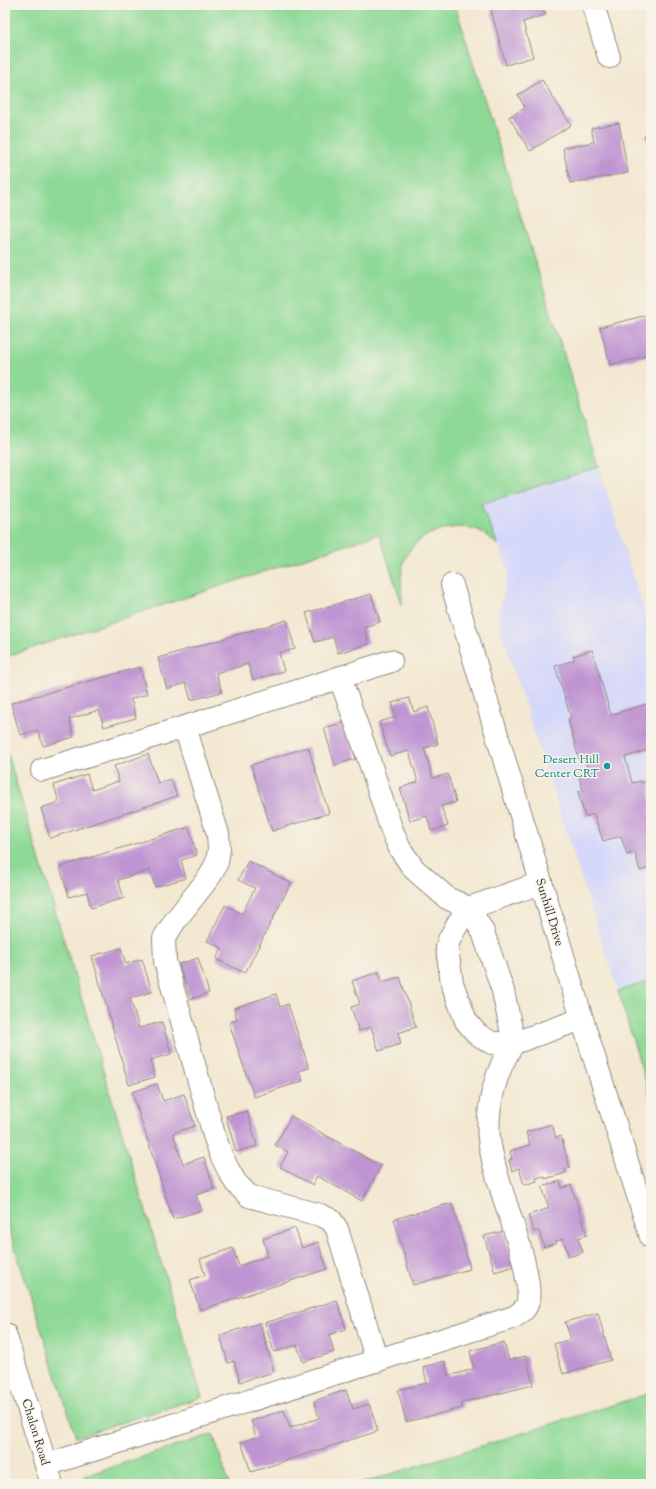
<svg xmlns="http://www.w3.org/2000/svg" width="656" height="1489" font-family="'Sorts Mill Goudy',serif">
<rect width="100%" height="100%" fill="#f7f3e8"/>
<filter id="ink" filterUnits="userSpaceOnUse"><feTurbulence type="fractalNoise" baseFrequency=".025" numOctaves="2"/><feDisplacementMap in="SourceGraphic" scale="8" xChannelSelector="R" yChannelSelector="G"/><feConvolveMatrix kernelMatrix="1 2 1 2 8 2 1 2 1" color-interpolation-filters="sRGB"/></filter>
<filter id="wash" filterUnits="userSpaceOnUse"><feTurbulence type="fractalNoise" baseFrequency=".012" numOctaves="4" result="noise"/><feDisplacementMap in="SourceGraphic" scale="16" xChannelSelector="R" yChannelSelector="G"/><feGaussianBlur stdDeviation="0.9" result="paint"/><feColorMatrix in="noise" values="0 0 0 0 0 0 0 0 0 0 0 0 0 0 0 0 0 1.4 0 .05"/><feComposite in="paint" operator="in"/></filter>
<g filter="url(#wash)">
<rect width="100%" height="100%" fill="#f3e8d1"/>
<path fill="#d5d8f9" d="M599 467 651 634V981L618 991 501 631 499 613 509 571 481 504Z"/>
<g fill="#8ed996" stroke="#5c8260">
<path d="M5 5H455L599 467 481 504 498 545C491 540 483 531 475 529 448 522 409 536 403 565 400 578 402 593 402 605L379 534 5 657Z"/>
<path d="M5 746 202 1397 76 1437 5 1217Z"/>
<path d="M651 981V1099L618 991Z"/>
<path d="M651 1393V1484H359Z"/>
<path d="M213 1434 229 1484H87L84 1476Z"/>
</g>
<g id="blocks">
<g fill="#bf94d2">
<path d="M507 5H542L545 15 523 22 533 57 506 65 491 10Z"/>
<path d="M542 80 571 125 530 151 509 117 525 108 518 95Z"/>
<path d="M619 123 628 173 570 183 563 148 594 142 591 128Z"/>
<path d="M651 134V153L645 135Z"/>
<path d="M651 314V355L610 365 600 327Z"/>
<path d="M371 594 380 622 364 627 369 644 338 653 333 637 315 642 306 613Z"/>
<path d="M287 620 295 649 279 653 284 671 253 680 248 664 216 673 222 692 191 700 186 683 167 689 158 658Z"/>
<path d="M592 650 611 715 650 703 651 705V749L625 757 632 783 640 781 641 783 651 780V867L640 871 635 853 627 855 621 836 603 841 594 814 585 817 578 792 583 790 579 777 589 774 584 757 579 759 568 719 571 718 555 666 574 660 573 656Z"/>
<path d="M140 667 147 694 131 699 136 718 104 727 99 710 69 719 74 737 43 746 38 730 20 735 11 703Z"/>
<path d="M409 698 414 712 428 707 438 744 424 748 433 778 448 774 456 802 441 806 448 826 431 831 427 816 410 821 400 788 418 782 409 751 390 756 379 722 396 717 392 703Z"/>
<path d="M345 722 356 759 335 765 324 728Z"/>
<path d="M308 747 329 813 272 831 251 765Z"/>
<path d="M148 754 158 783 171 779 177 796 50 838 41 808 59 802 54 785 87 774 92 790 119 781 114 766Z"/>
<path d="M189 827 197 855 181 860 186 878 155 887 150 870 118 880 124 898 91 908 87 892 69 897 60 867Z"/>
<path d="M248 861 291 883 245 973 216 959 222 948 207 941 225 905 242 914 255 888 238 880Z"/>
<path d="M121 948 126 964 142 959 152 992 130 998 139 1028 162 1022 171 1054 150 1060 155 1077 129 1085 92 956Z"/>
<path d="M198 958 209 993 190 999 179 964Z"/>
<path d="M379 972 382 982 400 977 416 1027 398 1033 401 1044 379 1051 371 1027 359 1031 351 1007 360 1004 352 981Z"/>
<path d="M276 994 280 1007 288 1004 309 1068 299 1071 303 1081 254 1097 229 1023 237 1020 234 1008Z"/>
<path d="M157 1084 163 1101 184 1094 195 1126 173 1133 183 1164 204 1157 214 1189 196 1195 202 1210 173 1219 132 1092Z"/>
<path d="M247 1111 257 1146 236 1152 226 1116Z"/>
<path d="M291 1116 381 1166 362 1201 317 1176 313 1185 280 1167 288 1152 275 1145Z"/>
<path d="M552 1124 556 1138 561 1136 570 1168 565 1169 566 1173 545 1179 544 1176 536 1178 537 1181 524 1185 519 1168 512 1171 509 1160 512 1159 510 1151 530 1145 526 1132Z"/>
<path d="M560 1181 562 1188 571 1185 587 1235 578 1238 583 1252 569 1257 563 1239 556 1241 557 1243 544 1247 539 1231 534 1232 528 1215 549 1208 542 1187Z"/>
<path d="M452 1203 470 1269 413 1285 394 1219Z"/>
<path d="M295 1228 302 1248 318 1242 327 1269 200 1310 190 1280 205 1275 200 1259 233 1248 239 1266 268 1256 263 1239Z"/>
<path d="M504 1231 514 1266 495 1272 484 1236Z"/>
<path d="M337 1300 346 1329 329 1335 334 1352 303 1362 297 1345 274 1352 265 1323Z"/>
<path d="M598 1313 611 1360 563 1374 554 1344 571 1339 565 1322Z"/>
<path d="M260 1323 274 1372 240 1382 234 1361 228 1363 220 1335Z"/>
<path d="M504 1342 509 1360 526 1356 533 1385 461 1403 462 1408 406 1422 398 1390 427 1383 423 1367 445 1361 448 1376 474 1369 470 1351Z"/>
<path d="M346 1390 353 1409 369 1404 378 1431 251 1472 241 1442 256 1437 251 1421 284 1410 290 1428 319 1418 314 1401Z"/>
</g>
</g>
</g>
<g filter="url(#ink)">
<use href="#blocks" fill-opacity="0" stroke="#8f8a7e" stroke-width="1"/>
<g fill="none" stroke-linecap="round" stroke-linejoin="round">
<defs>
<g id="minor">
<path d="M593 5 609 57"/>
<path d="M452 585 582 1019 651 1237"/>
<path d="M340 678 367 754 391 828 400 849 414 869 447 898 469 908 541 883"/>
<path d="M185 727 218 834 219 849 217 862 210 876 175 921 164 938 165 961 214 1135 221 1155 229 1171 236 1183 249 1196 320 1215 331 1220 337 1229 377 1361"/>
<path d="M42 770 185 727 391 661"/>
<path d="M469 908 483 932 503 991 514 1043H492L477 1034 466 1021 452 983 447 948 449 940 458 923Z"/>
<path d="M5 1334 52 1484"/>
<path d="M46 1465 514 1317C520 1313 527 1309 528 1301 530 1287 526 1273 523 1259 513 1219 495 1180 489 1139 486 1108 496 1068 514 1043L582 1019"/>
</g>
</defs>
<use href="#minor" stroke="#8f8a7e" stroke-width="24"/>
<use href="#minor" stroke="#fff" stroke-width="22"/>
</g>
</g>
<circle fill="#0f9aa8" stroke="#f7f3e8" stroke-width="1.5" cx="607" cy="766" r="4"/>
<g text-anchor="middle" stroke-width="3" stroke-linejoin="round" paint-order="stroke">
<g font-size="12" fill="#0d838f" stroke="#f7f3e8" text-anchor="end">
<text x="599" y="763">Desert Hill<tspan x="599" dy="14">Center CRT</tspan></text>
</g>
<g font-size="12" fill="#2b2b2b" stroke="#f7f3e8">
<text transform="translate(550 912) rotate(73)" y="4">Sunhill Drive</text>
<text transform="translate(36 1432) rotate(73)" y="4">Chalon Road</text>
</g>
</g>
<rect width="656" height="1489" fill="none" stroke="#f7f3e8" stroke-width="20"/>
</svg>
